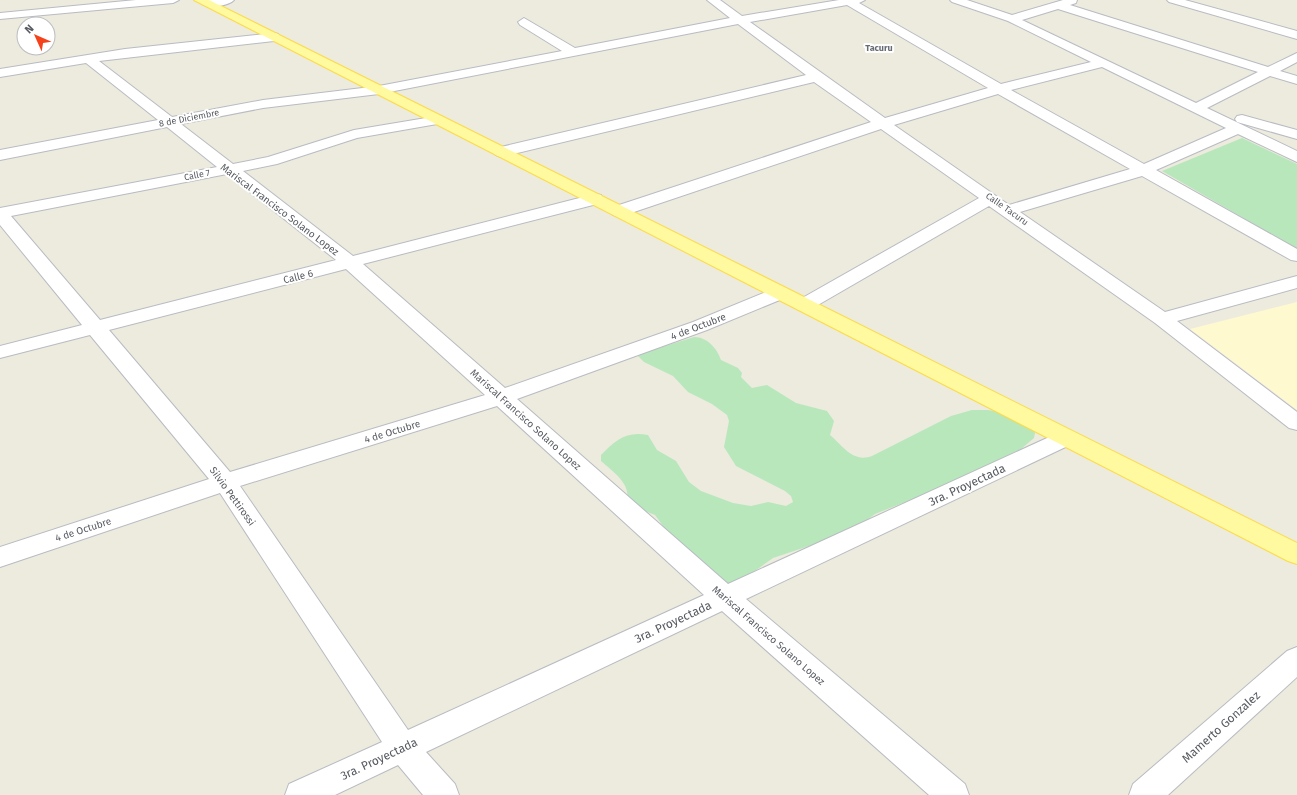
<svg xmlns="http://www.w3.org/2000/svg" width="1297" height="795" font-family="'Fira Sans',sans-serif">
<rect width="100%" height="100%" fill="#ecebde"/>
<path fill="#fff9d0" d="M1297 302V410L1190 329Z"/>
<g fill="#b8e7bc">
<path d="M1242 138 1297 164V249L1162 171Z"/>
<path d="M694 337C707 337 717 348 721 360L738 368 742 373 741 377 752 388 767 385 796 403 827 411 834 421 830 435C843 446 853 463 872 456L951 416 972 410H988L1005 413 1033 428 1035 433 1034 438 1021 449 928 493 875 514 856 528 842 535 773 558 728 590 672 538 655 515 632 506 627 501C631 483 613 472 601 461V455C616 440 626 431 648 435L657 450 676 461 689 482 701 491 733 503 751 506 768 502 786 506 793 502 791 496 785 491 736 466 724 447 729 421 727 415 712 404 688 392 673 376 644 362 637 355Z"/>
</g>
<g fill="none" stroke-linecap="round" stroke-linejoin="round">
<defs>
<g id="minor">
<path d="M136 0H179L173 3 0 19V13Z"/>
<path d="M234 0C229 6 207 9 201 3L205 0Z"/>
<path d="M707 0H720L742 16 839 0H865L859 3 1001 84 1091 62 1008 21 952 2 950 0H967L1012 15 1063 0H1077L1076 3 1070 5 1268 67 1297 53V62L1280 71 1297 76V84L1270 76 1207 108 1297 151V162L1238 134 1156 170 1297 249V261L1291 260 1142 176 1020 212 1165 312 1297 276V288L1177 321 1297 412V430L1289 428 1155 323 989 206 811 309 804 311 797 309 794 305 797 301 979 198 881 129 625 215 619 216 613 215 611 211 613 207 871 122 814 82 501 157 496 155 493 152 496 149 501 147 806 75 738 24 379 94 263 108 181 124 233 164 268 157 354 130 438 116 443 117 445 120 443 123 357 138 277 164 243 171 353 256 595 194 601 195 603 199 601 203 363 264 505 388 693 322 773 289 780 287 787 289 790 293 787 297 707 330 517 399 728 584 1058 433 1066 431 1074 433 1078 438 1074 443 746 599 965 784 969 795H929L722 611 426 752 455 784 459 795H423L398 765 335 795H285L289 784 382 742 220 493 0 567V547L209 479 90 335 0 358V346L82 325 0 225V208L217 167 167 127 0 160V150L158 120 86 63 0 77V69L125 49 274 33 278 34 280 37 278 40 274 41 99 61 172 117 263 100 379 86 562 51 520 25 518 22 524 18 575 48 730 18ZM847 5 988 88 885 118 750 22ZM1058 9 1258 72 1196 103 1022 20ZM1102 67 1226 128 1144 164 1011 90ZM998 94 1130 169 1009 205 894 125ZM227 174 336 260 100 320 11 216ZM346 269 485 395 230 472 109 330ZM497 406 704 595 408 730 240 486Z"/>
<path d="M1167 0H1185L1297 31V39L1169 2Z"/>
<path d="M1242 115 1297 130V139L1237 122 1235 119 1237 116Z"/>
<path d="M1297 647V677L1168 795H1129L1133 784 1287 651Z"/>
</g>
<path id="major" d="M194 0H209L1297 543V564L1288 561Z"/>
</defs>
<use href="#minor" stroke="#b9bbc2" stroke-width="2"/>
<use href="#major" stroke="#fcdb47" stroke-width="2"/>
<use href="#minor" fill="#fff" fill-rule="evenodd"/>
<use href="#major" fill="#fff9a0" fill-rule="evenodd"/>
</g>
<g text-anchor="middle" stroke-width="4" stroke-linejoin="round" paint-order="stroke">
<g font-size="9" font-weight="bold" fill="#686c73" stroke="#fff">
<text x="879" y="51">Tacuru</text>
</g>
<g font-size="9" fill="#575b61" stroke="#fff">
<text transform="translate(189 118) rotate(-11)" y="3">8 de Diciembre</text>
<text transform="translate(197 175) rotate(-11)" y="3">Calle 7</text>
<text transform="translate(1007 209) rotate(35)" y="3">Calle Tacuru</text>
</g>
<g font-size="10" fill="#575b61" stroke="#fff">
<text transform="translate(280 209) rotate(37)" y="4">Mariscal Francisco Solano Lopez</text>
<text transform="translate(298 276) rotate(-14)" y="4">Calle 6</text>
<text transform="translate(698 326) rotate(-21)" y="4">4 de Octubre</text>
<text transform="translate(526 419) rotate(42)" y="4">Mariscal Francisco Solano Lopez</text>
<text transform="translate(392 431) rotate(-17)" y="4">4 de Octubre</text>
<text transform="translate(233 496) rotate(54)" y="4">Silvio Pettirossi</text>
<text transform="translate(83 529) rotate(-18)" y="4">4 de Octubre</text>
<text transform="translate(769 635) rotate(41)" y="4">Mariscal Francisco Solano Lopez</text>
</g>
<g font-size="12" fill="#575b61" stroke="#fff">
<text transform="translate(967 485) rotate(-25)" y="4">3ra. Proyectada</text>
<text transform="translate(673 622) rotate(-25)" y="4">3ra. Proyectada</text>
<text transform="translate(1221 727) rotate(-42)" y="4">Mamerto Gonzalez</text>
<text transform="translate(379 759) rotate(-25)" y="4">3ra. Proyectada</text>
</g>
</g>
<g transform="translate(36 36) rotate(315)"><circle r="19" fill="#ffffff" stroke="#bcbdc0"/>
<path d="M0-3L7 15L0 10L-7 15Z" fill="#f6421a"/>
<text y="-6" font-size="11" font-weight="bold" text-anchor="middle" fill="#575b61">N</text>
</g>
</svg>
